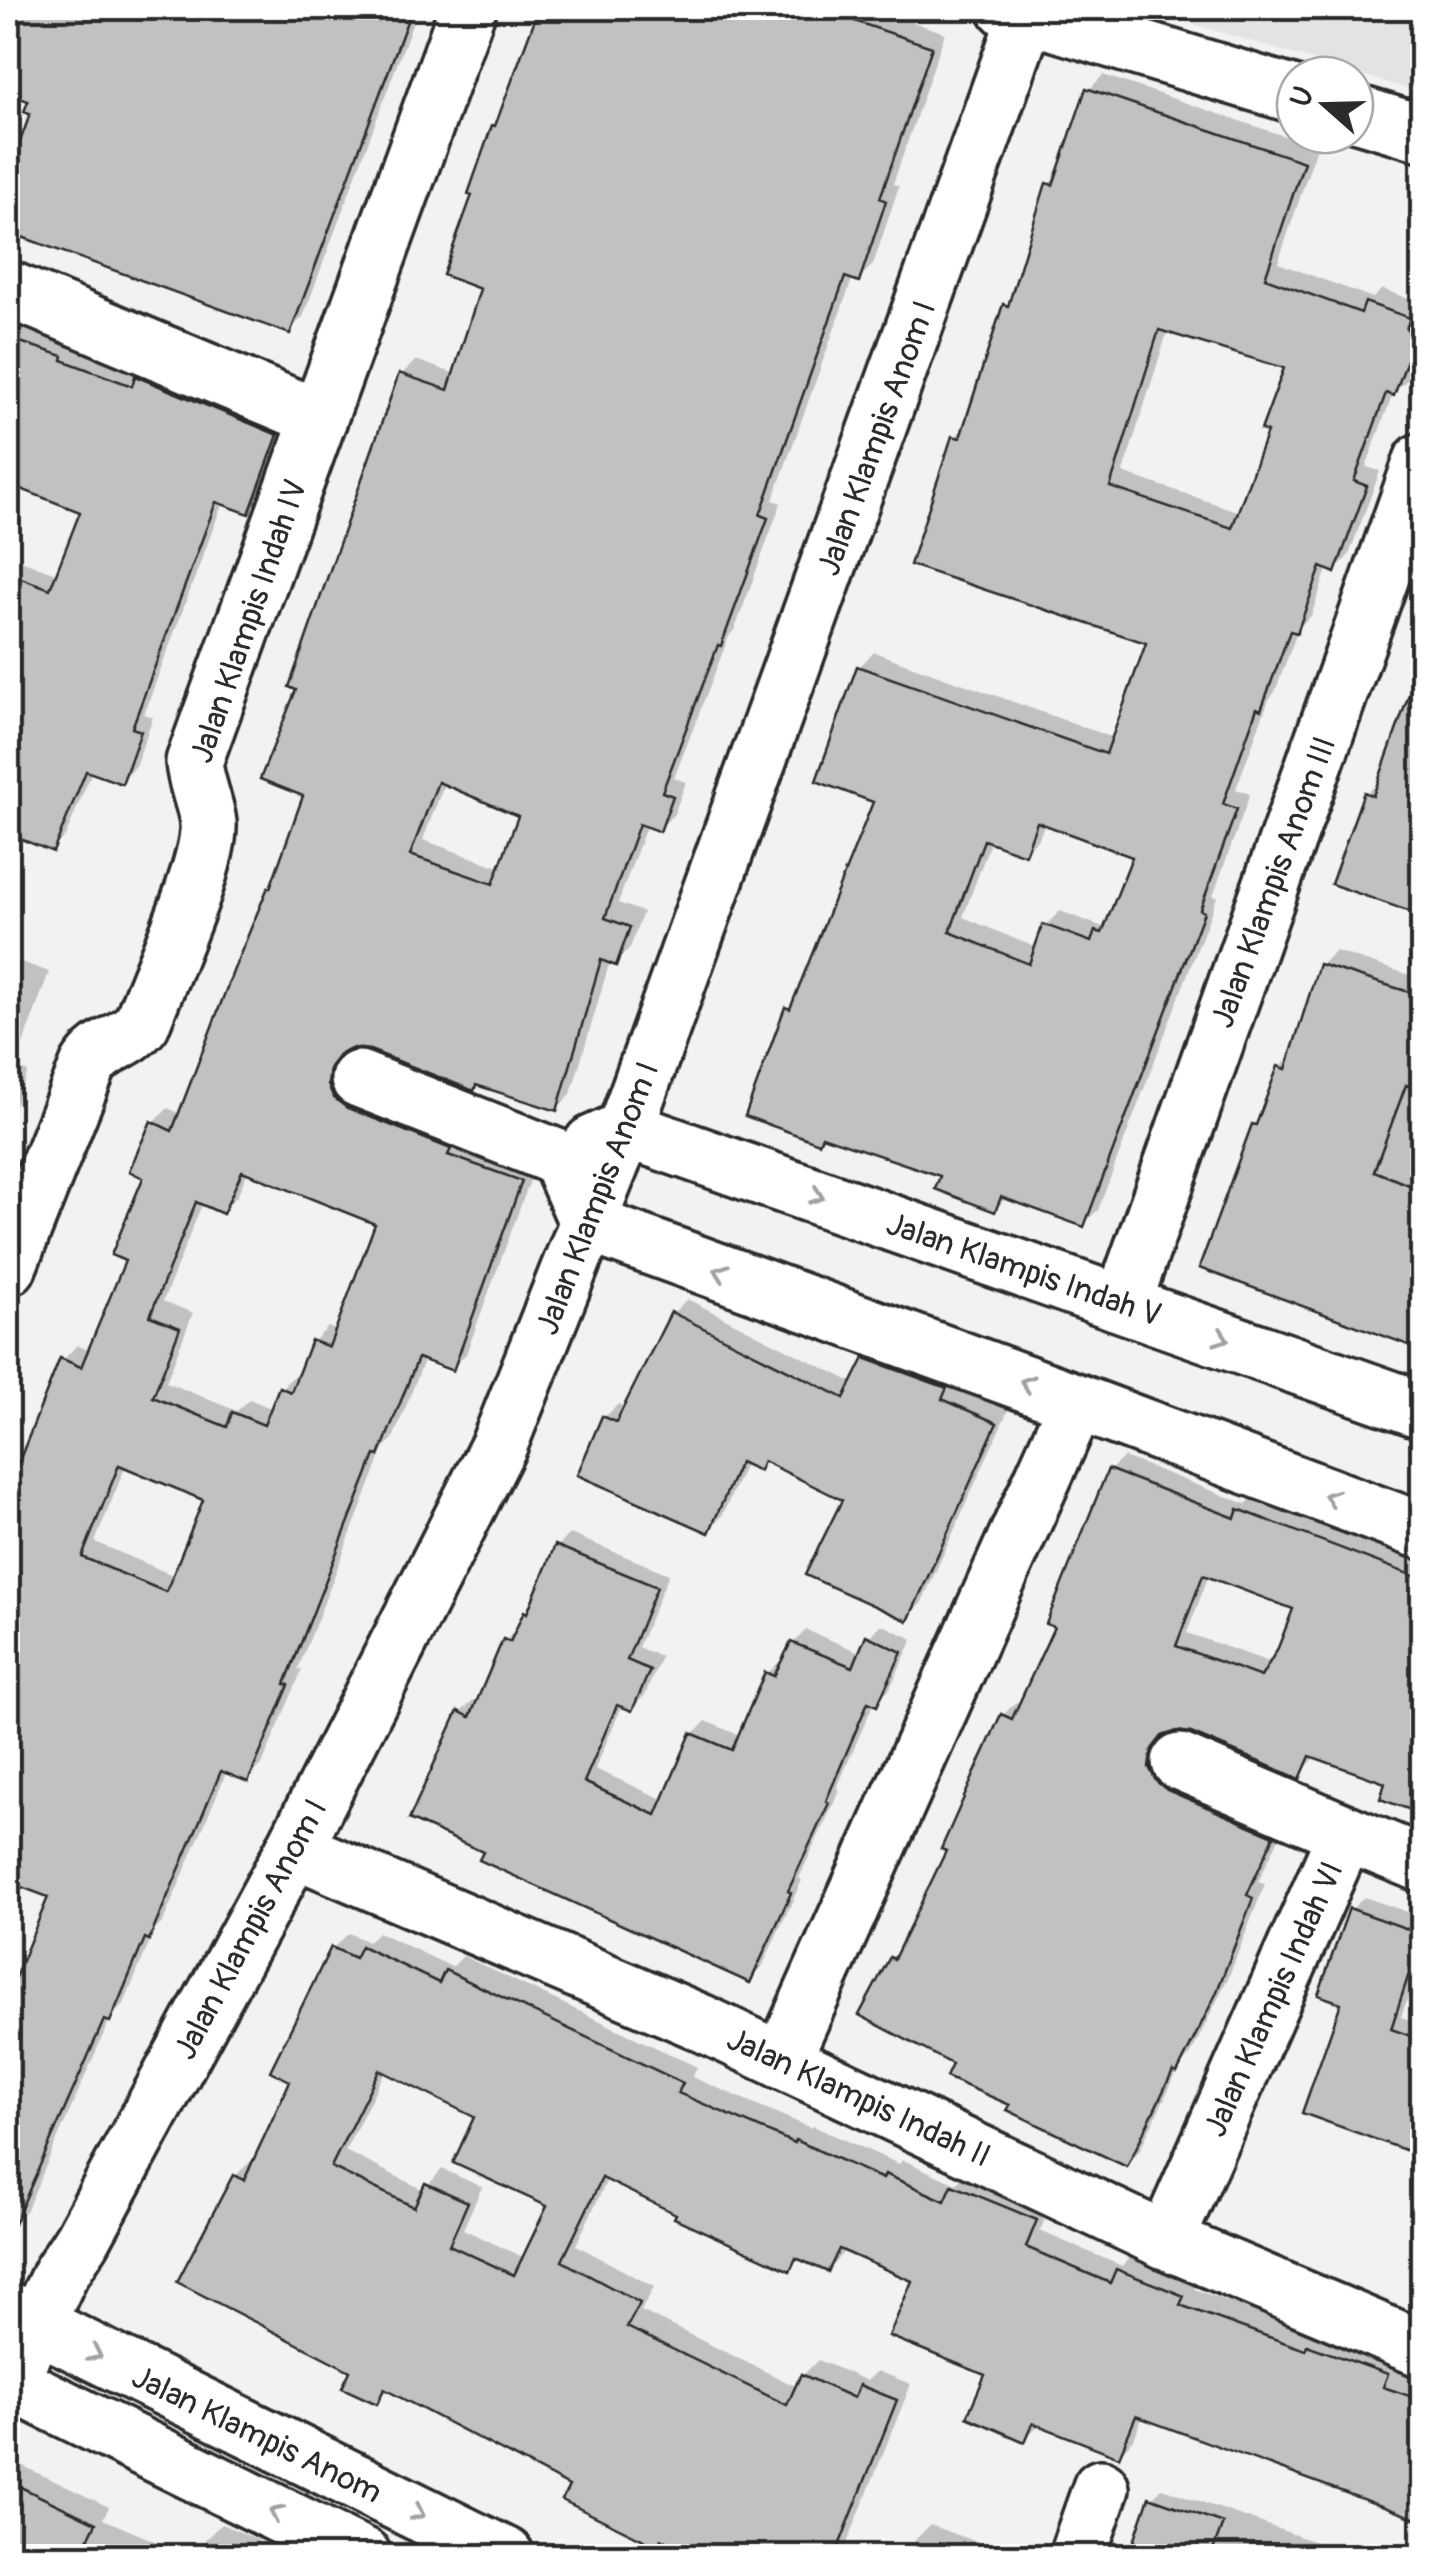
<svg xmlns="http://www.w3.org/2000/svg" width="1430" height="2564" font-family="Pangolin,sans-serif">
<rect width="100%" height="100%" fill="#f2f2f2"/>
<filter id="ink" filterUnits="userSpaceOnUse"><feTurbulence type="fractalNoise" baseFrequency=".01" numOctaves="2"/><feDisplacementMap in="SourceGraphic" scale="20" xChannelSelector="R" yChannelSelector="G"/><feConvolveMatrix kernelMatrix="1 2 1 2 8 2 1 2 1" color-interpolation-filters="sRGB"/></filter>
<g filter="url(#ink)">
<path fill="#e3e3e3" d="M1137 8H1422V93L1193 24Z"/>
<g fill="#0003" fill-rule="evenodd">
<path d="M8 8H418L303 317 289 331 8 229V182L33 113 31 99 8 91Z"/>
<path d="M542 8H871L945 33 893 184 899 186 873 265 858 279 853 277 773 500 781 503 735 629 729 636 674 778 686 782 674 814 659 829 647 824 618 903 643 912 630 948 615 963 610 961 571 1094 557 1108 478 1083 473 1088 370 1047 353 1046 344 1050 342 1069 535 1167 466 1354 452 1368 425 1358 393 1439 385 1446 298 1669 302 1670 262 1765 247 1779 227 1771 163 1922 154 1931 124 2004 111 2017 27 2209 12 2223 8 2221V2002L51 1896 8 1879V1550L23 1513 8 1507V1496L63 1360 77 1345 90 1351 128 1259 146 1176 153 1123 168 1108 181 1114 306 794 299 688 401 375 416 360 455 374 483 287 475 194 494 126 499 121ZM445 782 521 814 502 868 423 840ZM248 1171 379 1223 338 1331 328 1327 313 1342 300 1376 296 1374 281 1388 273 1409 249 1399 237 1411 166 1382 193 1313 163 1301 203 1202 222 1211 237 1196ZM126 1465 206 1499 175 1576 95 1542Z"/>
<path d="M1103 75 1317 147 1278 263 1373 298 1382 289 1422 304 1418 315 1422 316V338L1408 379 1393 393 1366 467 1380 471 1349 555 1335 570 1328 567 1311 616 1299 627 1275 692 1269 699 1236 789 1250 794 1213 896 1217 897 1098 1210 1083 1224 1007 1197 995 1209 943 1175 825 1134 818 1141 787 1008 798 998 877 800 859 667 874 652 1114 738 1150 641 955 437 968 424 1048 185 1060 173 1089 90ZM1168 330 1287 366 1270 430 1240 512 1123 473ZM1045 823 1135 855 1111 919 1103 927 1060 911 1045 926 1037 948 963 917 991 840 1025 852 1039 838Z"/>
<path d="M8 315 75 342 74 346 290 421 262 497 248 511 223 502 144 714 153 717 135 767 121 781 92 771 66 835 52 849 8 831V555L58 574 83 511 8 482Z"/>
<path d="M1422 670V913L1334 882 1366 794 1381 781Z"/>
<path d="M1335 951 1422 979V1344L1417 1341 1254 1125 1261 1118 1280 1067 1293 1054 1321 965Z"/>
<path d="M8 957 49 972 15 1067 28 1072 8 1125Z"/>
<path d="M687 1299 854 1383 866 1359 880 1345 954 1385 1009 1408 921 1604 907 1618 845 1499 766 1460 758 1468 746 1462 722 1516 708 1530 604 1418 618 1404 626 1407 673 1313Z"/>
<path d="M1124 1457 1246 1504 1253 1497 1422 1561V1812L1383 1798 1388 1782 1316 1756 1299 1776 1193 1731 1177 1728 1164 1733 1161 1750 1286 1823 1258 1882 1265 1884 1228 1978 1190 2056 1180 2066 1139 2151 1126 2164 1013 2104 955 2063 892 1958 902 1948 950 1850 1003 1715 1016 1702 1021 1704 1057 1626 1110 1470ZM1209 1575 1296 1608 1272 1663 1187 1633Z"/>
<path d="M570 1534 669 1574 638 1647 661 1657 645 1695 632 1708 623 1704 595 1769 665 1800 693 1734 706 1721 741 1736 767 1674 780 1661 784 1663 793 1643 806 1630 862 1653 869 1637 881 1624 913 1639 889 1690 874 1702 837 1788 840 1790 799 1878 802 1880 762 1967 749 1980 486 1851 460 1713 473 1700 479 1703 506 1641 532 1606 557 1547Z"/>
<path d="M1364 1897 1422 1917V1957L1401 2017 1422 2024V2140L1412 2150 1344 2002 1352 1909Z"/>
<path d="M378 1932 452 1967 463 1956 697 2067 692 2077 811 2128 813 2126 899 2164 903 2160 956 2184 969 2171 1051 2204 1040 2231 1122 2266 1133 2255 1198 2281 1194 2289 1320 2335 1402 2358 1397 2371 1422 2380V2518L1143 2416 1134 2439 1119 2454 1041 2423 1024 2439 989 2374 915 2280 846 2249 828 2270 800 2257 790 2268 608 2178 576 2245 654 2287 641 2311 797 2387 803 2375 818 2360 867 2381 877 2371 911 2384 842 2556H707L664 2538 657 2544 572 2485 389 2388 376 2401 353 2369 235 2176 251 2161 255 2163 294 2080 333 1948 349 1933 368 1942ZM385 2071 478 2115 550 2205 525 2258 463 2229 482 2187 442 2169 424 2190 345 2151Z"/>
<path d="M23 2466 109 2507 103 2519 190 2556H8V2477Z"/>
<path d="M1162 2488 1341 2551 1339 2556H1166L1135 2546 1151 2499Z"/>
<path d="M221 2524 259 2540 252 2556H199L206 2539Z"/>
<path d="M930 2525 1015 2556H908L916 2539Z"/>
</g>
<g fill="#c1c1c1" stroke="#2b2b2b" stroke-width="2.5" fill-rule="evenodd">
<path d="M8 8H412L290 334 8 232V175L30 114 24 112 28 101 8 93Z"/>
<path d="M539 8H816L932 47 880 198 886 201 859 282 845 277 760 515 768 518 721 646 718 645 662 792 673 796 660 832 639 824 605 918 630 927 616 966 601 960 557 1111 476 1085 474 1091 370 1050 353 1048 340 1054 330 1067 328 1085 334 1098 347 1108 451 1149 448 1155 522 1181 453 1371 418 1358 379 1456 375 1455 285 1684 289 1685 248 1782 221 1771 149 1940 145 1938 110 2022 104 2020 8 2238V1995L48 1897 8 1882V1543L20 1514 8 1509V1489L60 1358 81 1367 125 1261 111 1255 143 1178 129 1171 151 1121 172 1131 234 969 268 887 270 888 303 796 260 779 296 690 289 687 399 373 448 390 480 289 443 275 472 195 468 194 492 125 495 126ZM438 782 518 816 493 884 410 855ZM242 1171 375 1224 329 1347 311 1340 291 1392 279 1387 264 1425 232 1412 227 1427 153 1397 180 1328 150 1316 196 1202 223 1214ZM119 1465 203 1500 166 1592 82 1557Z"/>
<path d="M1086 88 1304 162 1265 278 1361 313 1365 302 1410 318 1406 329 1417 333 1394 396 1386 393 1354 481 1367 486 1335 573 1321 567 1297 633 1290 631 1261 710 1257 708 1223 804 1237 809 1200 910 1204 912 1084 1227 1001 1197 995 1212 935 1189 940 1176 822 1136 819 1143 745 1116 785 1007 790 1009 873 802 816 781 857 666 1106 754 1146 643 910 565 952 436 960 438 1003 304 1008 306 1046 183 1053 185ZM1159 330 1284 368 1261 430 1267 432 1232 528 1110 487ZM1037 822 1132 857 1102 933 1095 931 1091 942 1043 924 1029 964 950 932 984 840 1025 855Z"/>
<path d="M8 338 63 356 62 360 132 386 135 376 278 435 249 514 216 502 132 728 141 731 122 784 86 771 53 852 8 834V573L50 589 80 512 8 484Z"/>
<path d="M1417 672 1422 673V916L1331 884 1364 792 1373 796Z"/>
<path d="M1319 964 1422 996V1050L1411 1087 1406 1085 1374 1171 1422 1190V1350L1199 1268 1252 1124 1256 1125 1278 1066 1286 1069Z"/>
<path d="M671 1312 844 1398 864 1358 947 1388 942 1399 997 1423 908 1621 805 1575 842 1500 763 1461 759 1471 740 1462 709 1533 577 1475 602 1416 616 1422Z"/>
<path d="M1108 1469 1235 1518 1238 1509 1422 1579V1814L1380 1799 1385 1783 1310 1756 1300 1779 1191 1733 1177 1731 1162 1736 1152 1749 1149 1767 1156 1781 1167 1790 1274 1836 1247 1895 1253 1898 1216 1994 1177 2073 1173 2071 1127 2167 1007 2110 1010 2105 946 2077 952 2064 859 2015 890 1957 894 1959 946 1851 941 1849 1001 1714 1012 1719 1054 1627 1046 1624ZM1203 1575 1293 1609 1278 1648 1261 1677 1176 1646Z"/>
<path d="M555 1545 657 1587 627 1660 650 1670 632 1711 617 1705 584 1782 656 1815 691 1733 732 1750 765 1672 774 1676 791 1642 853 1667 866 1635 902 1652 877 1706 868 1702 826 1801 829 1803 788 1891 791 1893 750 1983 479 1860 483 1852 409 1819 458 1711 470 1717 503 1639 510 1642 524 1611 527 1613Z"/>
<path d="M1349 1908 1422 1934 1391 2029 1422 2040V2126L1413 2153 1302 2113 1341 2003 1318 1995Z"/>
<path d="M361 1946 439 1983 445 1970 683 2083 678 2093 794 2143 795 2140 883 2179 885 2174 945 2201 952 2185 1037 2220 1026 2247 1110 2283 1116 2269 1184 2296 1180 2305 1305 2350 1307 2345 1388 2374 1383 2387 1422 2400V2521L1136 2416 1119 2457 1033 2423 1025 2442 967 2417 985 2375 889 2336 912 2281 839 2249 828 2272 796 2258 790 2271 674 2218 676 2214 602 2178 562 2261 640 2303 627 2327 787 2405 801 2374 854 2398 859 2385 897 2400 835 2556H701L662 2539 658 2547 562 2500 569 2486 384 2389 377 2404 342 2388 350 2371 177 2282 233 2175 244 2180 290 2081 270 2071 331 1947 355 1958ZM379 2070 474 2117 453 2163 547 2206 514 2275 449 2245 468 2202 425 2183 414 2207 331 2167Z"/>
<path d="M8 2481 96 2523 80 2556H8Z"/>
<path d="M1149 2497 1223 2523 1211 2556H1158L1132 2547Z"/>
</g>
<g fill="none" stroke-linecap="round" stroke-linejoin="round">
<defs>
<g id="street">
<path d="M1006 8 1295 95"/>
<path d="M1355 113 1422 133"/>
<path d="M8 289 319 418"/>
<path d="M359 1079 559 1158 588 1224 1077 1402 1422 1531"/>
<path d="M592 1144 625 1129 1422 1410"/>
<path d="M8 1267 88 1066C101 1044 126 1043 142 1023 158 979 211 864 208 823 206 804 196 785 194 762L468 8"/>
<path d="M1123 1303 1422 461"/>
<path d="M1180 1762 1346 1833"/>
<path d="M294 1849 700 2022 1166 2241 1422 2349"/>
<path d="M782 2061 1077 1402"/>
<path d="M1166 2241 1346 1833 1422 1864"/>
<path d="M8 2310 506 2556"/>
<path d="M8 2381 363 2556"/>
<path d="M9 2382 60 2274 82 2240 294 1849 499 1445 625 1129 1027 14"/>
<path d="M1077 2556 1101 2488"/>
</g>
</defs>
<use href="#street" stroke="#2b2b2b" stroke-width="62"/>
<use href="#street" stroke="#fff" stroke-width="55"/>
</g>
<defs><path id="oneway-chevron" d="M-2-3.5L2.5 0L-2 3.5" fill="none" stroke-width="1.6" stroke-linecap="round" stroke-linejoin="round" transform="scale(2.5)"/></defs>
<g stroke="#a0a0a0">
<use href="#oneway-chevron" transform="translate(817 1196) rotate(19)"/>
<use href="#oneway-chevron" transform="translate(721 1272) rotate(-160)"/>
<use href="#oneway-chevron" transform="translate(1222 1338) rotate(20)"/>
<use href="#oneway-chevron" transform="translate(1027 1383) rotate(-160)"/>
<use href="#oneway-chevron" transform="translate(1331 1497) rotate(-159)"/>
<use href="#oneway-chevron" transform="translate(95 2354) rotate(26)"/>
<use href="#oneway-chevron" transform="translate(276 2513) rotate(-154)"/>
<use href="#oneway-chevron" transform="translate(418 2513) rotate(26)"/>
</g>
</g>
<g text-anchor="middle" stroke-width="8" stroke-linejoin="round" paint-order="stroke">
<g font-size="32" fill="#2b2b2b" stroke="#fff">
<text transform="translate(876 438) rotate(-70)" y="11">Jalan Klampis Anom I</text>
<text transform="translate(248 621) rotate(-71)" y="11">Jalan Klampis Indah IV</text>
<text transform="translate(1273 882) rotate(-70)" y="11">Jalan Klampis Anom III</text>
<text transform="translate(597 1198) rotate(-69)" y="11">Jalan Klampis Anom I</text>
<text transform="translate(1024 1269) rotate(19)" y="11">Jalan Klampis Indah V</text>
<text transform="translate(250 1929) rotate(-62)" y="11">Jalan Klampis Anom I</text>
<text transform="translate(1273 1999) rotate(-66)" y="11">Jalan Klampis Indah VI</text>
<text transform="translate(859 2097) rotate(25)" y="11">Jalan Klampis Indah II</text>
<text transform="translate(257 2434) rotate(26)" y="11">Jalan Klampis Anom</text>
</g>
</g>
<rect width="1430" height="2564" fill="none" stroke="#fff" stroke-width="40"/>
<rect x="20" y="20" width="1390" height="2524" fill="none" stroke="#2b2b2b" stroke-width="4" filter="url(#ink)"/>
<g transform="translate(1325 105) rotate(290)"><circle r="48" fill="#ffffff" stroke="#aaaaaa" stroke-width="2.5"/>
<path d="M0-8L18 38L0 25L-18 38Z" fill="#2b2b2b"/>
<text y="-15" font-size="28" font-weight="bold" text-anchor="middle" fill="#2b2b2b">U</text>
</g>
</svg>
